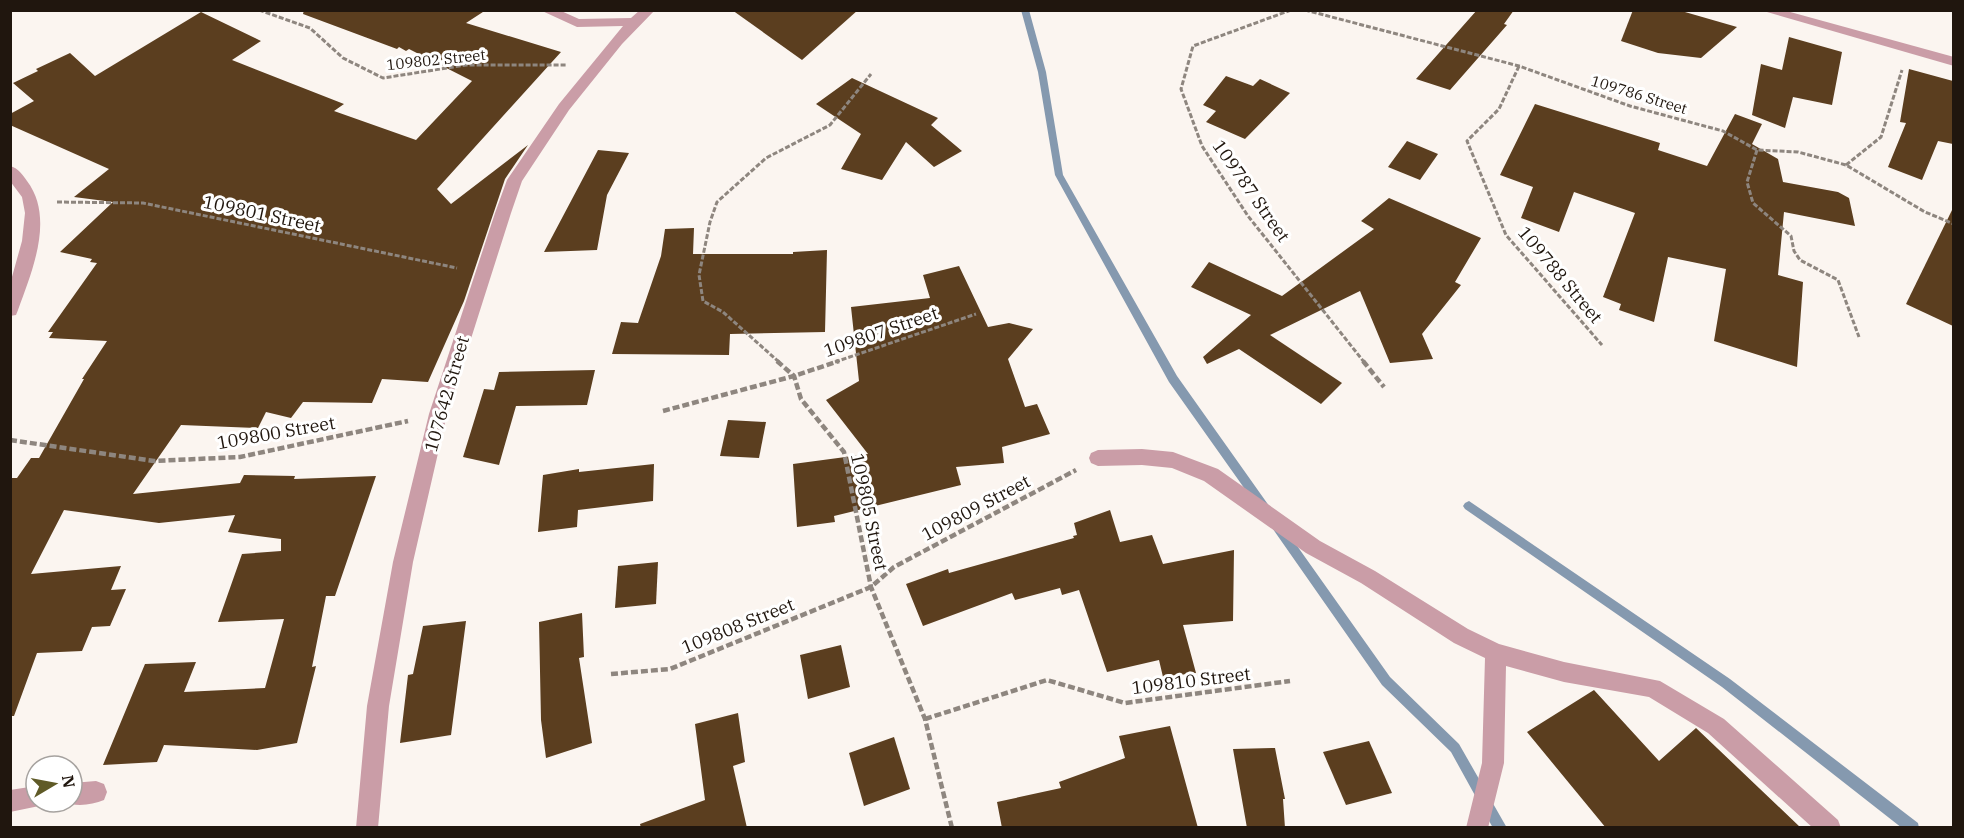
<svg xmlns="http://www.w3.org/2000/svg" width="1964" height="838" font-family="'IBM Plex Serif',serif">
<rect width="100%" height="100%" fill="#fbf5f0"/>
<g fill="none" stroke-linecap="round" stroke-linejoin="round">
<g fill="#8599af" fill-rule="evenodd">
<path d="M1021 10H1029L1046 72 1063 175 1177 376 1267 503 1269 506 1267 509 1263 511 1259 509 1169 382 1055 175 1038 72Z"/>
<path d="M1469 501 1730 679 1918 823 1919 828H1902L1722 687 1465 509 1463 506 1465 503Z"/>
<path d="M1279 524 1283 526 1390 677 1459 744 1507 828H1493L1451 752 1382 685 1275 532 1273 529 1275 526Z"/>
</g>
</g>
<g fill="#5b3e1f">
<path d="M304 10H486L466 23 561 52 437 189 451 204 528 145 505 179 464 301 428 382 382 379 372 403 303 402 291 418 266 412 258 428 181 425 133 494 240 483 244 475 295 476 294 479 376 476 335 596H326L312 667 316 666 297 743 257 750 164 745 157 762 103 765 145 664 196 662 184 692 265 688 284 619 218 622 242 554 281 551V539L228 532 235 515 159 523 64 510 31 574 121 566 111 590 126 589 110 626 92 627 82 651 37 653 14 716H10V478H17L31 458H39L84 379H82L107 341 49 338 53 332H48L97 263 90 262 92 259 60 252 113 202 74 197 109 169 10 125V114L34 101 13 83 38 71 36 69 70 53 95 76 201 12 261 41 232 60 344 104 334 111 416 140 472 81 409 49 406 51 399 47 397 49 303 14Z"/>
<path d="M732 10H858L802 60Z"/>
<path d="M1477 10H1514L1504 24 1507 25 1450 90 1416 79Z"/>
<path d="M1633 10H1678L1737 27 1701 58 1658 53 1621 41Z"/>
<path d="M1789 37 1842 52 1832 105 1793 97 1785 128 1752 115 1761 64 1782 70Z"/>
<path d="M1909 69 1953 81V144L1938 141 1922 180 1888 167 1906 123 1900 122Z"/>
<path d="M1226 76 1253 86 1260 79 1290 93 1245 139 1206 122 1216 111 1203 105Z"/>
<path d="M852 78 938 118 931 125 962 151 934 167 906 142 882 180 841 169 861 134 816 104Z"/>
<path d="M1535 104 1660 143 1658 150 1707 166 1735 114 1762 124 1752 144 1778 159 1783 182 1838 192 1849 198 1855 226 1784 212 1778 275 1803 282 1797 367 1714 341 1726 269 1668 257 1654 322 1619 310 1621 304 1603 297 1635 213 1574 192 1559 232 1521 218 1533 187 1500 175Z"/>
<path d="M1407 141 1438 154 1420 180 1388 167Z"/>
<path d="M598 150 629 153 607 195 597 250 544 252Z"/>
<path d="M1389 198 1481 238 1455 282 1461 285 1422 334 1433 359 1390 363 1360 291 1270 335 1342 383 1321 404 1239 349 1207 364 1203 357 1251 315 1191 287 1209 262 1282 296 1374 229 1361 221Z"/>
<path d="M1953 208V326L1906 304Z"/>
<path d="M694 228 693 254H793V252L827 250 825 332 730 334 729 355 612 354 621 322 638 323 661 256 665 229Z"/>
<path d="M959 266 988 327 1009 323 1033 329 1008 359 1025 407 1037 404 1050 434 1002 447 1004 463 956 467 961 485 834 516 835 522 797 527 793 464 868 454 826 400 859 381 851 307 930 298 923 275Z"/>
<path d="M595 370 587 405 516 406 499 465 463 457 484 389 494 390 499 372Z"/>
<path d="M728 420 766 422 759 458 720 456Z"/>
<path d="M654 464 653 501 578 510 577 527 538 532 543 475 579 469V472Z"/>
<path d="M1110 510 1120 542 1152 535 1163 564 1234 550 1233 621 1183 625 1196 673 1163 677 1159 660 1107 672 1079 590 1062 595 1060 588 1015 600 1012 593 923 626 906 584 948 569 949 573 1074 538 1073 536 1077 535 1074 523Z"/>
<path d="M658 562 656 604 615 608 618 566Z"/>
<path d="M582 613 584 657 579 658 592 743 546 758 541 720 539 622Z"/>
<path d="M466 621 451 735 400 743 408 675 413 674 423 626Z"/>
<path d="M841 645 850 687 808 699 800 655Z"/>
<path d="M1594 690 1659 761 1696 728 1801 828H1606L1527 732Z"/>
<path d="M738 713 745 762 733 766 747 828H641L640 824 705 800 695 724Z"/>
<path d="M1170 726 1198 828H1002L997 802 1061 788 1059 782 1125 758 1119 736Z"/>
<path d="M894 737 910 789 864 806 849 753Z"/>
<path d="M1369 741 1392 793 1346 805 1323 752Z"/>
<path d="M1275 748 1285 799H1283L1285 828H1247L1233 749Z"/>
</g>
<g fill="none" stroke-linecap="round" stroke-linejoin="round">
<g stroke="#8e867f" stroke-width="3" stroke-dasharray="5 2" stroke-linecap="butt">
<path d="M259 10 310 28 343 58 383 78 466 65H566"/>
<path d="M1291 10 1193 46 1181 89 1202 146 1248 216 1364 362"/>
<path d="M1305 10 1519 66 1630 106 1723 131 1757 150 1798 152 1846 165 1925 212 1954 224"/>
<path d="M1519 66 1499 109 1467 141 1506 235 1602 345"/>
<path d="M1757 150 1747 182 1753 203 1791 236 1794 251 1800 260 1838 280 1859 337"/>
<path d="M1846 165 1881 137 1902 70"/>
<path d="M57 202 143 203 457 268"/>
<path d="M779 362 723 312 703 301 699 275 710 222 717 202 766 158 830 125 871 74"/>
<path d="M835 362 976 314"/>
</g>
<g stroke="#8e867f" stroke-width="4.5" stroke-dasharray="7 3" stroke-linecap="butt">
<path d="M777 361 794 376 801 399 844 452 871 587 925 719 952 828"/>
<path d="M1363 361 1384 387"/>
<path d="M663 411 794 376 839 361"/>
<path d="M10 440 154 461 240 457 408 421"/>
<path d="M611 674 670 669 871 587 894 567 1076 470"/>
<path d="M925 719 1047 680 1125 703 1290 681"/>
</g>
<g fill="#ca9da7" fill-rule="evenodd">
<path d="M540 10H559L579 19 631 18 640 10H655L622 44 569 110 522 181 511 213 447 414 413 562 389 706 378 828H356L367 706 393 562 429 414 495 213 507 180 559 104 623 26 577 27Z"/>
<path d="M1760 10H1783L1954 57V66Z"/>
<path d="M10 166C18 168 23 175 27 181 55 218 32 271 18 310L16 315 10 316V284L22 241 25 213 22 197 10 181Z"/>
<path d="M1142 449 1173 452 1218 469 1320 541 1375 571 1468 629 1499 644 1564 662 1660 681 1724 719 1838 820 1841 828H1813L1708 733 1649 697 1564 682 1506 666 1504 763 1488 828H1466L1482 763 1485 658 1454 643 1361 583 1306 553 1204 481 1172 468 1142 465 1098 466 1091 463 1089 458 1091 453 1098 450Z"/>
<path d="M96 781 104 784 107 792 104 800C92 805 76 807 64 802H72V783Z"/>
<path d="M36 786V802H45L44 805 10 812V790Z"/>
</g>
</g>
<g text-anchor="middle" stroke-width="6" stroke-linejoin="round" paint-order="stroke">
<g font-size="15" fill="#20160e" stroke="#fff">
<text transform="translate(436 60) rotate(-6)" y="5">109802 Street</text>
<text transform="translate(1639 95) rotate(17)" y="5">109786 Street</text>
</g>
<g font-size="18" fill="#20160e" stroke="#fff">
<text transform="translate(1251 191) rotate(55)" y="6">109787 Street</text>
<text transform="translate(262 214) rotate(12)" y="6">109801 Street</text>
<text transform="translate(1560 275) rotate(50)" y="6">109788 Street</text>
<text transform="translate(881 332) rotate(-19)" y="6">109807 Street</text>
<text transform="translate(447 394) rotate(-74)" y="6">107642 Street</text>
<text transform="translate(276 433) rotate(-10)" y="6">109800 Street</text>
<text transform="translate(976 508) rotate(-28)" y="6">109809 Street</text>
<text transform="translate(869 512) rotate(78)" y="6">109805 Street</text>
<text transform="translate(738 626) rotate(-22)" y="6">109808 Street</text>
<text transform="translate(1191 681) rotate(-7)" y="6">109810 Street</text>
</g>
</g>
<rect width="1964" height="838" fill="none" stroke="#20160e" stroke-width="24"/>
<g transform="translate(54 784) rotate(80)"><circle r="28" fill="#ffffff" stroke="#a6a29f" stroke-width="1.5"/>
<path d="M0-4.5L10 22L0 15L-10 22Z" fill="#5f5a27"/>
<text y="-9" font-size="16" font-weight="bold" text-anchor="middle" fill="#20160e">N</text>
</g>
</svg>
